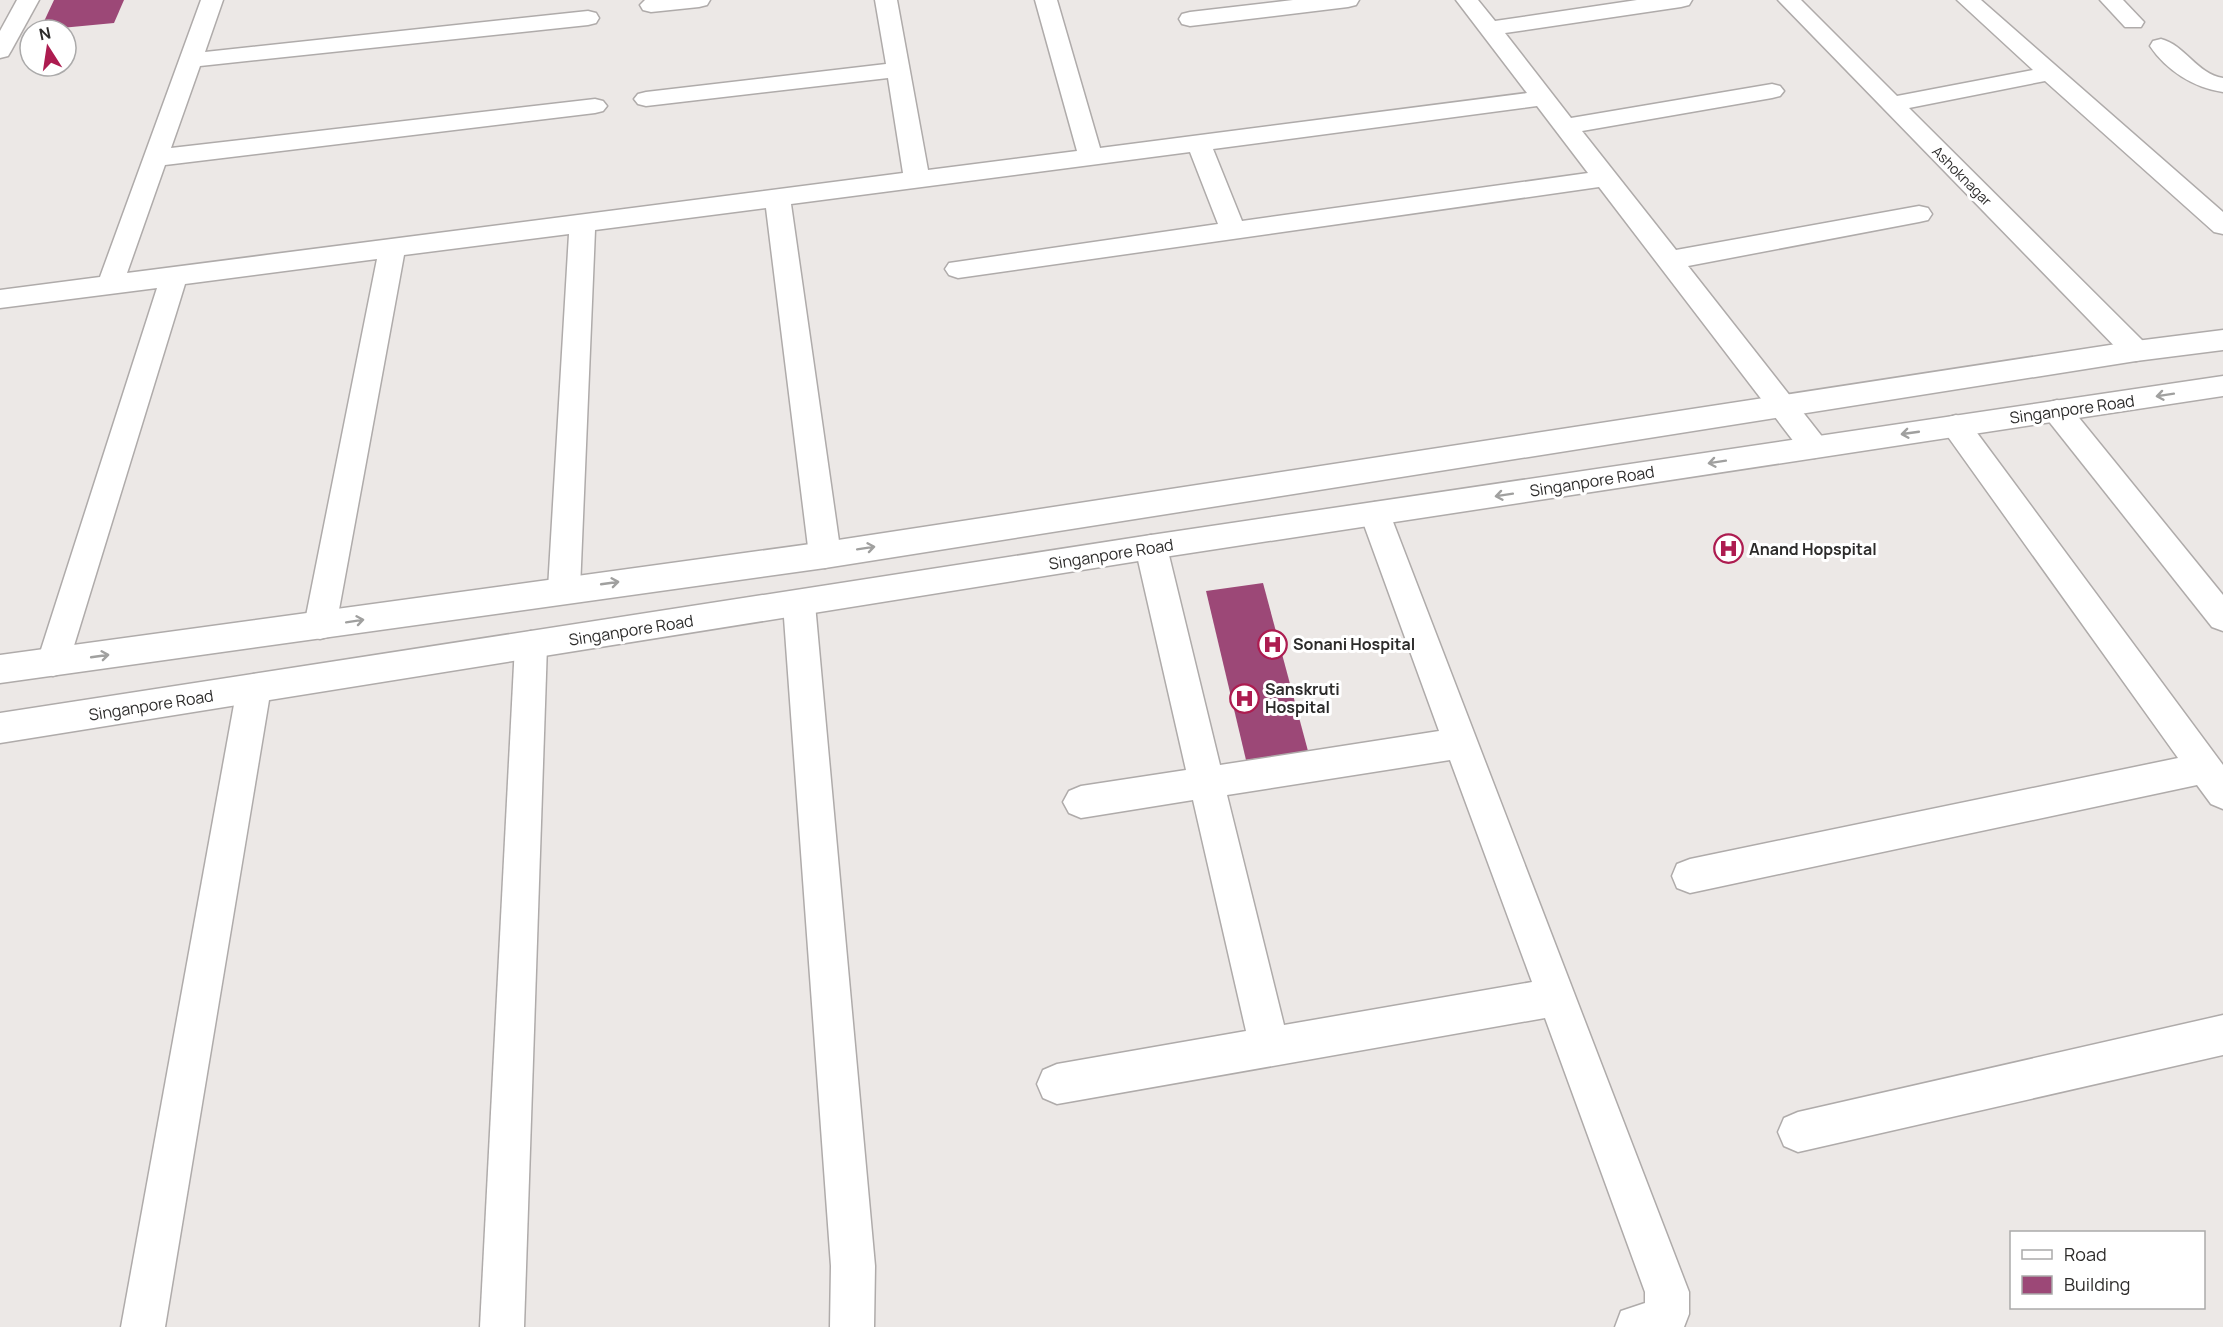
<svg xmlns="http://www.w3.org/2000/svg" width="2223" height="1327" font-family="Manrope,sans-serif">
<rect width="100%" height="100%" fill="#ece8e6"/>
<g fill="#9c4877">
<path d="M54 0H124L114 23 40 30Z"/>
<path d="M1263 583 1308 751 1246 760 1206 591Z"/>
</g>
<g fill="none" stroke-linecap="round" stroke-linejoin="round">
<defs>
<g id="minor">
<path d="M201 0H223L205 52 588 11 596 13 599 18 596 23 588 25 200 66 171 148 595 99 603 101 607 106 603 111 595 113 165 165 127 273 903 173 888 78 646 106 638 104 634 99 638 94 646 92 886 64 875 0H897L928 170 1077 151 1035 0H1057L1100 148 1527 93 1456 0H1478L1495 21 1637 0H1692L1689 5 1681 7 1505 33 1571 118 1772 84 1780 86 1784 91 1780 96 1772 98 1582 131 1676 250 1919 206 1928 208 1932 214 1928 220 1919 222 1688 266 1824 439 1829 447 1824 455 1814 458 1804 455 1599 187 958 278 949 275 945 269 949 263 1218 224 1190 152 791 204 841 555 836 564 825 568 814 564 809 555 766 208 595 230 580 589 575 598 564 602 553 598 548 589 569 234 404 255 336 626 331 636 320 639 309 636 304 626 377 259 185 284 69 662 65 672 53 676 41 672 37 662 157 288 0 308V290L100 277ZM1537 106 1588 173 1242 221 1213 149Z"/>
<path d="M645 0H710L707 5 699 7 651 12 643 10 640 5Z"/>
<path d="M1293 0H1359L1356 5 1348 7 1190 26 1182 24 1179 19 1182 14 1190 12Z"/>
<path d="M1778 0H1801L1897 96 2033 70 1957 0H1981L2223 212V234L2214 232 2045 81 1909 108 2146 344 2150 351 2146 358 2136 361 2126 358Z"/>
<path d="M2100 0H2123L2144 22 2141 27H2125Z"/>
<path d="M2161 39C2185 45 2197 74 2223 78V92C2194 88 2166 70 2150 46L2153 41Z"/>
<path d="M2057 400 2067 403 2223 595V631L2212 627 2047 419 2043 411 2047 403Z"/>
<path d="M1956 415 1966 418 2223 765V809L2211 804 2197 785 1690 893 1677 888 1672 876 1677 864 1690 859 2178 758 1946 434 1941 426 1946 418Z"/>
<path d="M1375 502 1386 506 1390 514 1689 1292V1314L1684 1327H1615L1621 1311 1645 1303V1292L1545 1018 1057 1104 1043 1098 1037 1084 1043 1070 1057 1064 1246 1031 1193 800 1081 818 1069 813 1063 802 1069 791 1081 786 1186 770 1135 547 1140 538 1151 535 1162 538 1167 547 1220 765 1439 731 1360 514 1364 506ZM1450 760 1532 982 1284 1025 1227 795Z"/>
<path d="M799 591 810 595 815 604 875 1266 874 1327H830L831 1266 783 604 788 595Z"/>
<path d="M531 631 543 635 547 645 524 1327H480L515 645 519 635Z"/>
<path d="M254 674 266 678 271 688 165 1327H121L237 688 242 678Z"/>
<path d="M2223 1015V1055L1798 1152 1784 1146 1778 1132 1784 1118 1798 1112Z"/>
</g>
<g id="secondary">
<path d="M17 0H39L11 51 8 56 0 58V31Z"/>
<path d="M2223 330V350L2136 361 825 568 0 683V655L825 542 2136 341Z"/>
<path d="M2223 376V396L1151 559 0 743V713L1151 535Z"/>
</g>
</defs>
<use href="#minor" stroke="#afabaa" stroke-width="3"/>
<use href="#secondary" stroke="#afabaa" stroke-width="3"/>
<use href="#minor" fill="#fff" fill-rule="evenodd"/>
<use href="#secondary" fill="#fff" fill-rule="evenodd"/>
</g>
<defs><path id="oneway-shaft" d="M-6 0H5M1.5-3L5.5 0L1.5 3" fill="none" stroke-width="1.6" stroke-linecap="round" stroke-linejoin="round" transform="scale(1.5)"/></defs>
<g stroke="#a0a09f">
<use href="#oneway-shaft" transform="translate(2165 395) rotate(171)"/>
<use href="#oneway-shaft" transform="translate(1910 433) rotate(172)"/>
<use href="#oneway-shaft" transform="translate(1717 462) rotate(171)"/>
<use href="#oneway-shaft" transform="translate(1504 495) rotate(171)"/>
<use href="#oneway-shaft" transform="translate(866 548) rotate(-9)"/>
<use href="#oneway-shaft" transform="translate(610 583) rotate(-8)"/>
<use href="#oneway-shaft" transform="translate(355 621) rotate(-9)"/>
<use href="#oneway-shaft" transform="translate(100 656) rotate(-8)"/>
</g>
<defs>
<symbol id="hospital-ring" viewBox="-11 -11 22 22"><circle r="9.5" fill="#fff" stroke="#ad1c50" stroke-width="1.5"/><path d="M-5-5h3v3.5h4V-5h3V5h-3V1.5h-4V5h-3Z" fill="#ad1c50"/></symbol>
</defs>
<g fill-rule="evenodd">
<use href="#hospital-ring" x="1712" y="532" width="33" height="33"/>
<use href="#hospital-ring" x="1256" y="628" width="33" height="33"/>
<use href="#hospital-ring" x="1228" y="682" width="33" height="33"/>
</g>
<g text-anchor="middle" stroke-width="6" stroke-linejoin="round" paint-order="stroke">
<g font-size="14" fill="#2c2b2a" stroke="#fff">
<text transform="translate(1962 176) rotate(45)" y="5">Ashoknagar</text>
</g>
<g font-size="16" fill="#2c2b2a" stroke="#fff">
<text transform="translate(2072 409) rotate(-8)" y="6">Singanpore Road</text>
<text transform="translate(1592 481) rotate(-9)" y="6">Singanpore Road</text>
<text transform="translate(1111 554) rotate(-9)" y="6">Singanpore Road</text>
<text transform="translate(631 630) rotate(-9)" y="6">Singanpore Road</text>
<text transform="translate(151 705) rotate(-9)" y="6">Singanpore Road</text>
</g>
<g font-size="16" font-weight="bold" fill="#2c2b2a" stroke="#fff" text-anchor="start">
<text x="1749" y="555">Anand Hopspital</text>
<text x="1293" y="650">Sonani Hospital</text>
<text x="1265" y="695">Sanskruti<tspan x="1265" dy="18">Hospital</tspan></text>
</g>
</g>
<rect x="2010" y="1231" width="195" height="78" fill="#ffffff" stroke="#abaaaa" stroke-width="1.5"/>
<rect x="2022" y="1250" width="30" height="9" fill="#ffffff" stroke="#abaaaa" stroke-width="1.5"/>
<text x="2064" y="1261" font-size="18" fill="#2c2b2a">Road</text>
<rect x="2022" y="1276" width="30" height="18" fill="#9c4877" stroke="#abaaaa" stroke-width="1.5"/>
<text x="2064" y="1291" font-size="18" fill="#2c2b2a">Building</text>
<g transform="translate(48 48) rotate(348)"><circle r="28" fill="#ffffff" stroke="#abaaaa" stroke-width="1.5"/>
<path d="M0-4.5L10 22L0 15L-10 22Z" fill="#ad1c50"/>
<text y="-9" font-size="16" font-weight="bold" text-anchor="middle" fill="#2c2b2a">N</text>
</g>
</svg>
